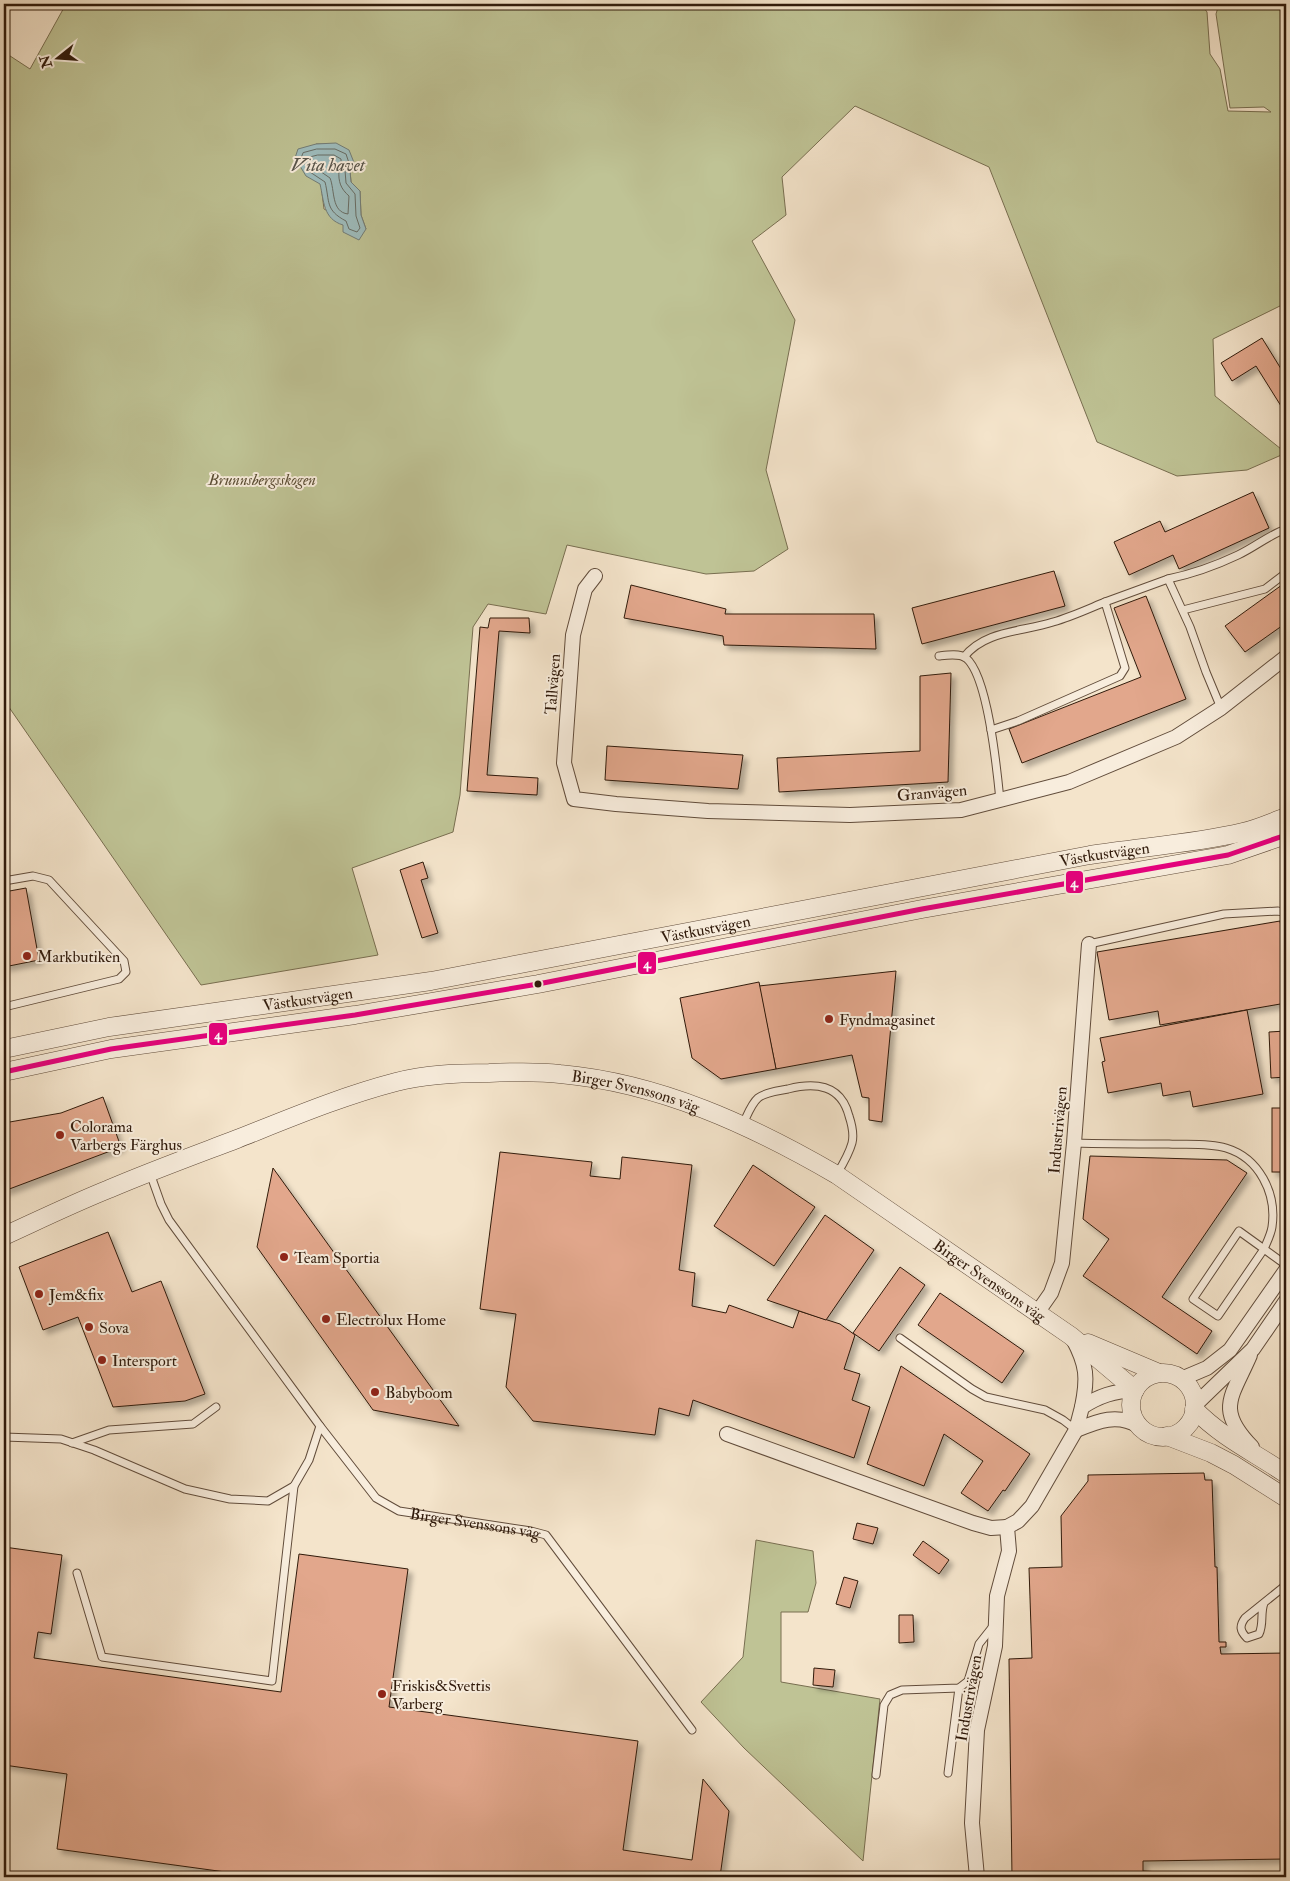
<svg xmlns="http://www.w3.org/2000/svg" width="1290" height="1881" font-family="'IM FELL Double Pica',serif">
<defs>
<filter id="shadow"><feDropShadow dx="4.5" dy="4.5" stdDeviation="2.5" flood-color="#0004"/></filter>
</defs>
<rect width="100%" height="100%" fill="#f4e4cb"/>
<filter id="stains"><feTurbulence type="fractalNoise" baseFrequency=".004" numOctaves="4"/><feColorMatrix values="0 0 0 0 .2 0 0 0 0 .09 0 0 0 0 .02 0 0 0 .5 -.17"/></filter>
<radialGradient id="worn" r=".72"><stop offset=".6" stop-color="#630" stop-opacity="0"/><stop offset="1" stop-color="#630" stop-opacity=".3"/></radialGradient>
<g fill="#bfc395" stroke="#786e50" fill-rule="evenodd">
<path d="M66 4H1201L1207 12 1210 54 1220 69 1228 111 1271 112 1264 107 1230 108 1216 14 1219 4H1275L1286 7V215L1281 241 1286 250V303L1213 339 1215 396 1286 453 1247 470 1177 476 1097 442 989 167 855 106 782 177 786 215 752 241 795 320 766 470 788 549 754 571 706 574 567 545 546 614 488 604 473 627 460 795 453 832 352 868 378 955 201 985 4 700V52L30 69ZM316 144H326L350 170 351 182 360 191 361 215 366 229 324 209Z"/>
<path d="M756 1540 813 1551 816 1583 808 1612H781V1682L880 1699 863 1861 744 1748 701 1702 743 1657Z"/>
</g>
<path fill="#9ebdbe" stroke="#727c76" d="M336 143 349 150 355 165 350 171 351 182 360 191 361 215 366 229 359 240 343 232V225C323 219 324 201 320 184L306 176 295 158 298 149 316 144Z"/>
<g fill="none" stroke-linecap="round" stroke-linejoin="round">
<g stroke="#676c64" stroke-width="1">
<path d="M317 149H335L346 154 349 163 345 170 346 183 355 194 356 216 360 228 357 232 349 229 346 221C325 210 330 202 325 182L310 172 301 158 303 153Z"/>
<path d="M318 155H334L341 159C342 164 339 165 339 170 338 182 341 189 349 196L348 214C331 212 335 190 330 178L314 167 310 160 311 157Z"/>
</g>
</g>
<g fill="#e2a78c" stroke="#301a0b" filter="url(#shadow)">
<path d="M1262 338 1286 377V403L1281 406 1256 366 1232 381 1221 363Z"/>
<path d="M1253 492 1269 528 1179 569 1173 555 1129 575 1114 542 1160 521 1165 532Z"/>
<path d="M1054 571 1065 606 922 644 912 608Z"/>
<path d="M1286 582V623L1245 652 1225 626Z"/>
<path d="M631 585 726 609 725 614H874L876 649 724 645 723 636 624 618Z"/>
<path d="M1146 596 1186 699 1022 763 1009 729 1141 677 1114 608Z"/>
<path d="M490 618H529L530 633 499 631 487 775 538 778 537 795 467 791 480 627 488 628Z"/>
<path d="M951 673 948 782 779 792 777 758 920 751V676Z"/>
<path d="M607 746 743 755 738 789 605 780Z"/>
<path d="M423 862 428 878 421 880 438 933 422 938 400 870Z"/>
<path d="M26 888 39 960 4 967V892Z"/>
<path d="M1280 921 1286 957V1003L1160 1025 1158 1011 1109 1020 1097 952Z"/>
<path d="M896 971 882 1122 869 1120V1098L862 1097 852 1055 776 1069 759 986Z"/>
<path d="M759 982 776 1069 721 1079 692 1058 680 998Z"/>
<path d="M1247 1010 1263 1094 1193 1107 1190 1091 1163 1096 1161 1083 1108 1093 1102 1062 1105 1061 1100 1038Z"/>
<path d="M1286 1031V1077L1271 1078 1269 1032Z"/>
<path d="M103 1097 121 1147 4 1191V1123L61 1113Z"/>
<rect x="1272" y="1108" width="14" height="64"/>
<path d="M500 1152 592 1162 590 1176 620 1179 622 1157 692 1165 679 1270 695 1273 692 1306 726 1313 729 1305 793 1328 799 1311 840 1324 855 1335 844 1369 860 1374 852 1400 870 1407 854 1458 693 1400 689 1416 659 1408 655 1435 533 1421 506 1387 516 1314 480 1309Z"/>
<path d="M1090 1156 1227 1160 1247 1173 1162 1297 1212 1331 1197 1354 1083 1276 1109 1239 1083 1219Z"/>
<path d="M753 1165 815 1207 774 1266 714 1226Z"/>
<path d="M273 1168 459 1426 373 1410 257 1247Z"/>
<path d="M825 1215 874 1250 826 1320 767 1300Z"/>
<path d="M108 1232 132 1292 161 1281 205 1394 185 1401 113 1407 78 1317 43 1330 19 1267Z"/>
<path d="M900 1267 925 1285 879 1351 853 1333Z"/>
<path d="M940 1293 1024 1351 1002 1383 918 1325Z"/>
<path d="M901 1366 1030 1454 1005 1491 1003 1490 988 1511 961 1493 983 1461 944 1434 924 1486 867 1464Z"/>
<path d="M1204 1473 1205 1480H1212L1215 1567H1217L1219 1642H1226V1647H1220L1221 1654 1286 1653V1859L1143 1861V1877H1012L1009 1659 1032 1658 1029 1568 1062 1567 1061 1516 1088 1481V1475Z"/>
<path d="M857 1523 878 1528 873 1544 853 1539Z"/>
<path d="M923 1541 949 1560 939 1574 913 1555Z"/>
<path d="M4 1547 62 1555 51 1634 38 1632 34 1658 281 1692 299 1554 408 1569 389 1707 638 1741 623 1850 692 1860 703 1779 729 1811 720 1877H262L57 1849 67 1774 4 1765Z"/>
<path d="M844 1577 858 1581 850 1608 836 1604Z"/>
<path d="M899 1615H913L914 1642 899 1643Z"/>
<path d="M814 1668 835 1670 833 1687 813 1685Z"/>
<path d="M1143 1871 1249 1877H1143Z"/>
</g>
<g fill="none" stroke-linecap="round" stroke-linejoin="round">
<defs>
<g id="service">
<path d="M1168 579C1192 574 1217 565 1238 555 1255 547 1269 535 1286 529"/>
<path d="M1105 602 1168 579 1190 627 1206 672 1221 708"/>
<path d="M1183 610 1265 589 1286 573"/>
<path d="M939 656C947 655 959 653 966 658 988 676 997 770 1000 800"/>
<path d="M964 657C985 630 1023 632 1053 622 1071 617 1088 609 1105 602L1125 668 1120 676 1018 721 991 730"/>
<path d="M4 881 33 876 49 880 124 961 126 972 119 979 4 1007"/>
<path d="M1089 944 1224 914 1278 911 1286 913"/>
<path d="M743 1124C747 1116 751 1104 758 1098 765 1092 779 1091 788 1089 816 1082 841 1085 849 1116 852 1125 854 1135 852 1143 849 1154 843 1164 837 1174"/>
<path d="M1074 1143C1106 1144 1137 1144 1169 1144 1188 1145 1208 1143 1226 1148 1259 1158 1277 1193 1272 1227 1271 1234 1267 1242 1264 1249L1286 1265"/>
<path d="M1239 1231 1264 1249 1218 1316 1193 1299Z"/>
<path d="M900 1338 972 1389 986 1397 1045 1410 1063 1420 1076 1430"/>
<path id="s1" d="M320 1426 376 1498 399 1511 531 1531 546 1535 692 1730"/>
<path d="M4 1437 61 1439 94 1450 185 1489 230 1499 268 1501 294 1486 309 1460 320 1426 169 1220 161 1204 150 1173"/>
<path d="M72 1443 109 1430 193 1424 216 1407"/>
<path d="M77 1573 102 1657 272 1681 294 1486"/>
<path d="M1264 1603C1260 1614 1264 1624 1259 1634L1247 1638C1240 1631 1239 1626 1245 1618L1286 1585"/>
<path d="M948 1773 959 1688"/>
<path d="M876 1775 884 1705 890 1695 902 1690 959 1688 968 1681 979 1644 994 1625"/>
</g>
<g id="minor">
<path d="M595 576 585 589 573 635 564 763 574 799 616 804 708 811 850 815 961 810 1069 782 1176 737 1221 708 1286 657"/>
<path d="M1037 1313 1051 1293 1062 1263 1074 1143 1089 944"/>
<path d="M1073 1339C1087 1365 1088 1378 1082 1407"/>
<path d="M1250 1355C1232 1397 1215 1409 1252 1447"/>
<path d="M1181 1379 1207 1368 1230 1350 1286 1270"/>
<path d="M1195 1405 1253 1349 1286 1301"/>
<path d="M1076 1430C1098 1421 1117 1413 1139 1426"/>
<path d="M727 1434 973 1523 991 1528 1007 1527"/>
<path d="M977 1877 972 1823 977 1730 995 1646 997 1596 1009 1551 1007 1527 1018 1521 1032 1506 1076 1430 1082 1407C1099 1396 1114 1391 1135 1390"/>
</g>
<g id="tertiary">
<path id="s2" d="M4 1049 109 1027 431 981 1090 855C1141 847 1192 844 1243 832 1257 829 1272 822 1286 817"/>
<path d="M4 1072 111 1049 355 1015 538 984 922 909 1228 855 1286 835"/>
<path id="s3" d="M4 1236C39 1220 74 1203 109 1189 151 1171 195 1155 237 1139 290 1118 342 1096 396 1082 426 1074 458 1073 489 1073 512 1072 536 1071 560 1074 660 1083 751 1125 837 1175L1071 1336 1135 1390"/>
<path d="M1088 1343 1159 1373"/>
<circle cx="1163" cy="1405" r="32"/>
<path d="M1194 1409C1224 1439 1252 1451 1286 1474"/>
<path d="M1167 1436 1211 1453 1234 1465 1286 1498"/>
</g>
</defs>
<use href="#service" stroke="#614c3b" stroke-width="9"/>
<use href="#minor" stroke="#614c3b" stroke-width="16"/>
<use href="#tertiary" stroke="#614c3b" stroke-width="19"/>
<use href="#service" stroke="#f8eddd" stroke-width="7"/>
<use href="#minor" stroke="#f8eddd" stroke-width="14"/>
<use href="#tertiary" stroke="#f8eddd" stroke-width="18"/>
<defs>
<path id="bus-1" d="M4 1072 111 1049 355 1015 538 984 922 909 1228 855 1286 835"/>
</defs>
<use href="#bus-1" stroke="#f8eddd" stroke-width="9"/>
<use href="#bus-1" stroke="#e5007d" stroke-width="5"/>
</g>
<g fill="#8f2418" stroke="#f8eddd" stroke-width="2">
<circle cx="27" cy="956" r="5"/>
<circle cx="829" cy="1019" r="5"/>
<circle cx="60" cy="1135" r="5"/>
<circle cx="284" cy="1257" r="5"/>
<circle cx="39" cy="1294" r="5"/>
<circle cx="326" cy="1319" r="5"/>
<circle cx="89" cy="1327" r="5"/>
<circle cx="102" cy="1360" r="5"/>
<circle cx="375" cy="1392" r="5"/>
<circle cx="382" cy="1694" r="5"/>
</g>
<circle fill="#301a0b" stroke="#f8eddd" stroke-width="2" cx="538" cy="984" r="4.5"/>
<g text-anchor="middle" stroke-width="4" stroke-linejoin="round" paint-order="stroke">
<g font-size="16" font-style="italic" fill="#5b4d34" stroke="#f8eddd">
<text x="262" y="485">Brunnsbergsskogen</text>
</g>
<g font-size="16" fill="#301a0b" stroke="#f8eddd">
<text transform="translate(552 684) rotate(-86)" y="6">Tallvägen</text>
<text transform="translate(932 792) rotate(-5)" y="6">Granvägen</text>
<text dy="6" stroke="none"><textPath href="#s2" startOffset="1118">Västkustvägen</textPath></text>
<text dy="6" stroke="none"><textPath href="#s2" startOffset="712">Västkustvägen</textPath></text>
<text dy="6" stroke="none"><textPath href="#s2" startOffset="308">Västkustvägen</textPath></text>
<text dy="6" stroke="none"><textPath href="#s3" startOffset="664">Birger Svenssons väg</textPath></text>
<text transform="translate(1057 1130) rotate(-85)" y="6">Industrivägen</text>
<text dy="6" stroke="none"><textPath href="#s3" startOffset="1069">Birger Svenssons väg</textPath></text>
<text dy="6" stroke="none"><textPath href="#s1" startOffset="195">Birger Svenssons väg</textPath></text>
<text transform="translate(968 1698) rotate(-80)" y="6">Industrivägen</text>
</g>
<g font-size="16" fill="#301a0b" stroke="#f8eddd" text-anchor="start">
<text x="37" y="962">Markbutiken</text>
<text x="839" y="1025">Fyndmagasinet</text>
<text x="70" y="1132">Colorama<tspan x="70" dy="18">Varbergs Färghus</tspan></text>
<text x="294" y="1263">Team Sportia</text>
<text x="49" y="1300">Jem&amp;fix</text>
<text x="336" y="1325">Electrolux Home</text>
<text x="99" y="1333">Sova</text>
<text x="112" y="1366">Intersport</text>
<text x="385" y="1398">Babyboom</text>
<text x="392" y="1691">Friskis&amp;Svettis<tspan x="392" dy="18">Varberg</tspan></text>
</g>
<g font-size="18" font-style="italic" fill="#56534a" stroke="#f8eddd">
<text x="328" y="171">Vita havet</text>
</g>
</g>
<g stroke="#f8eddd" stroke-width="2">
<rect x="1065" y="870" width="19" height="24" rx="5" fill="#e5007d"/>
<rect x="637" y="951" width="20" height="24" rx="5" fill="#e5007d"/>
<rect x="208" y="1022" width="20" height="24" rx="5" fill="#e5007d"/>
</g>
<g font-size="14" text-anchor="middle" font-weight="bold" fill="#fff">
<text x="1074" y="887">4</text>
<text x="647" y="968">4</text>
<text x="218" y="1039">4</text>
</g>
<rect width="1290" height="1881" fill="none" stroke="#f4e4cb" stroke-width="20"/>
<rect x="5" y="5" width="1280" height="1871" fill="none" stroke="#301a0b" stroke-width="2.5"/>
<rect x="10" y="10" width="1270" height="1861" fill="none" stroke="#301a0b"/>
<g transform="translate(58 58) rotate(253)" stroke="#f8eddd" stroke-width="4" paint-order="stroke">
<path d="M0-4L9 19L0 12L-9 19Z" fill="#301a0b"/>
<text y="-8" font-size="14" font-weight="bold" text-anchor="middle" fill="#301a0b">N</text>
</g>
<rect width="100%" height="100%" filter="url(#stains)"/>
<rect width="100%" height="100%" fill="url(#worn)"/>
</svg>
